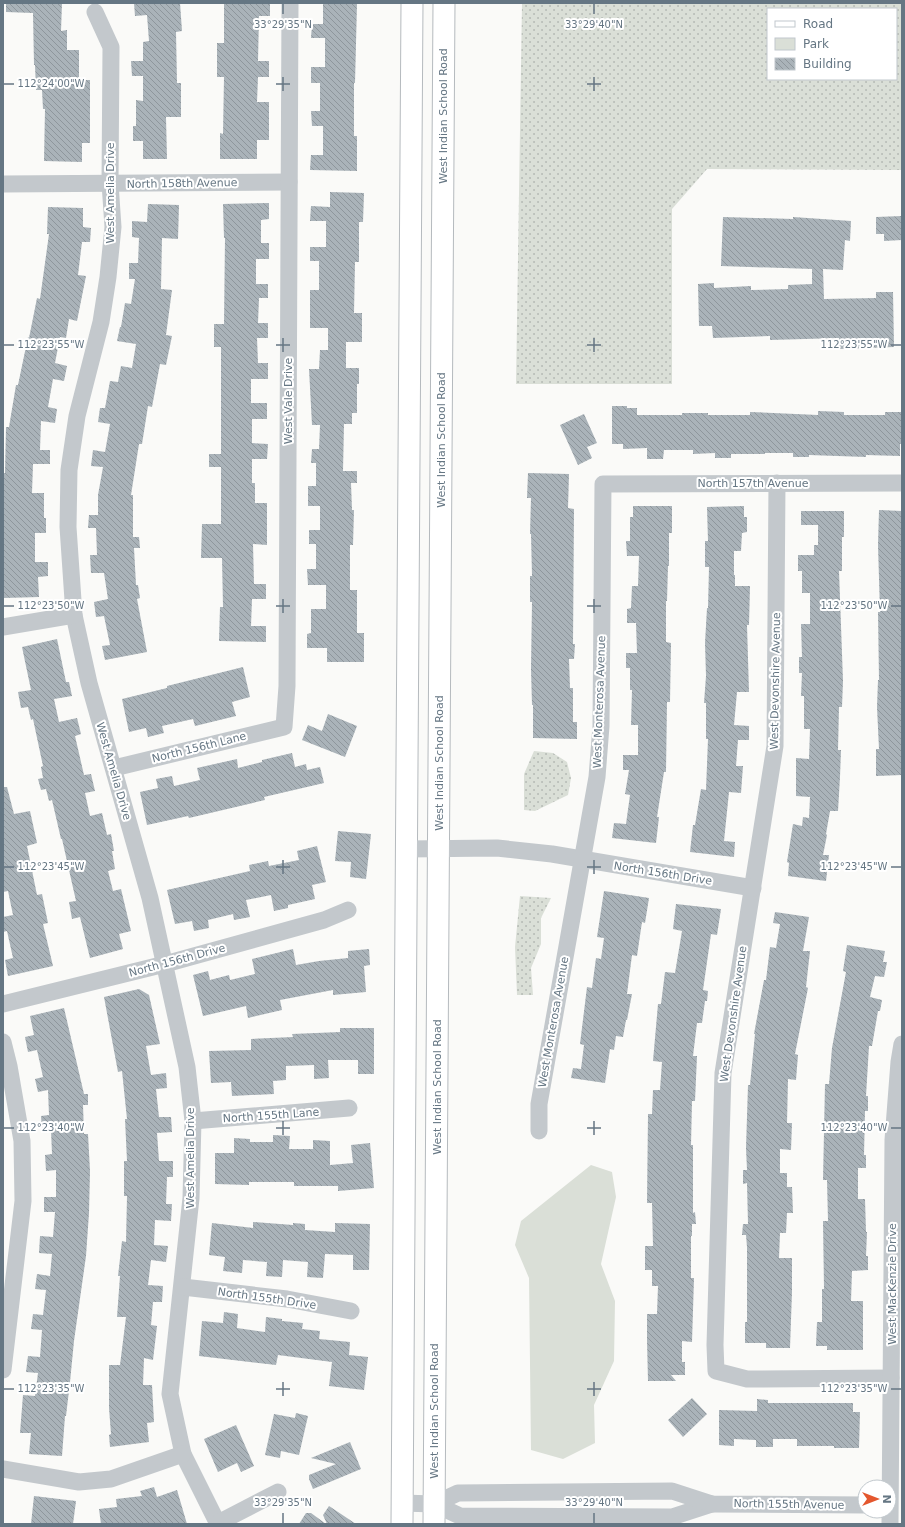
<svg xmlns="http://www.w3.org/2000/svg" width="905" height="1527" font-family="'DejaVu Sans',sans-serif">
<defs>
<pattern id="grass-dots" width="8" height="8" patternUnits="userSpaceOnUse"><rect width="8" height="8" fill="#dadfd7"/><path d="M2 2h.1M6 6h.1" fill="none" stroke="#b4b9b4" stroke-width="1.8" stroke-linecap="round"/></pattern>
<pattern id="building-back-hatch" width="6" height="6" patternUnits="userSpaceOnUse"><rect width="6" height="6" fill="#aab3b9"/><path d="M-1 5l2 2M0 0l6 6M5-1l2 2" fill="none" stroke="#8e969c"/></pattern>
</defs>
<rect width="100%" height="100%" fill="#fafaf8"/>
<g fill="url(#grass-dots)" fill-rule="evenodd">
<path d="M522 3H902V170L707 169 672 209V384H516ZM768 9H896V79H768Z"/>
<path d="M534 751 553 753 567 762 571 778 568 795 535 811 524 810V774Z"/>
<path d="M520 896 551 898 541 918V944L531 968 533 995H517L515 947Z"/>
</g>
<path fill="#dadfd7" d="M591 1165 612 1172 616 1197 601 1264 615 1301 614 1361 594 1405 595 1443 563 1459 531 1450 529 1278 515 1245 521 1221Z"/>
<g fill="url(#building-back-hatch)">
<path d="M6 3H62L61 31 67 30V50H79V80H90V143H82V162L44 161 45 109H43L42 90H36L35 65H34L33 13 6 12Z"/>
<path d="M134 3H180L182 31 176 32 177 83H181V117H166L167 159H143V141H133V126H136V100L143 101V76H132L131 61H143V42L149 41 147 15 135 16Z"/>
<path d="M224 3H270V16H259L258 61H269V77H258L257 102H269V140H257V159H220V133L223 134 224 77H217V43H224Z"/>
<path d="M323 4H357L355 83H354V136H357V171L310 170 311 155H323V126H312L311 111H320V83H311V67H325V38H311L312 24H323Z"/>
<path d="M330 192 364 193 363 222H359V262H355L354 313H362V342H346V368H359V384H357V413H352V424H344L343 471H357V483H351L352 510H354L353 545H350V590H357V633H364V662H327V648H307V634L311 633V609H326V585H308L307 569H316V544H309V530H320V506H308V486H316V463H311L312 449H319L320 425H312L309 369H319L320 350H328V328H310V290H319V261H310V247H326V221H310L311 206 330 207Z"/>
<path d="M269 203V219L261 220V243H269V259H256V284H268V298H259L258 323H268V338H257L258 363H268V379H251V403H267V419H252V443L268 444 267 459H252V483H255V503H267V545L253 544 254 584H266V599H252L251 626H266V642L219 641 220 607H223L222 558H201L202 524H221V467H209V454H221V347H214V324H224L225 238H224L223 204Z"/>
<path d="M148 204 179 205 178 239 162 238 161 289 172 290 166 335 172 336 166 365 160 364 152 407 148 406 142 444H139L131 495H133V537H139L140 548H134L136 585H138L140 598 137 599 147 652 105 660 102 646 110 645 104 616 96 617 94 602 108 599 104 573H91L90 555H97L96 528H88L89 515H98V495L103 467 91 466 93 450 105 452 110 424 98 422 100 408H105L110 381 118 382 121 366 132 368 136 344 117 341 120 327H121L125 303 131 304 135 279H129V263H138L139 238 132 237V221L147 222Z"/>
<path d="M48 207 83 208V227L91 228 90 242H82L78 275 86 276 77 321 69 319 66 338 60 337 55 363 67 366 64 381 53 379 48 407 57 409 55 423 41 421 40 450H50V464H33L32 493H44V518H46V533H35V562H48V576L38 577 39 597 4 598 3 473H5L6 427H9L16 385H18L28 337 29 338 37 298 40 299 49 234H47Z"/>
<path d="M902 216V240L884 241V234H876V217Z"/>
<path d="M723 217 793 219V217L851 221 850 241 845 240 843 270 823 269 824 299 876 298V292H893L894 347 839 349V338L770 340V336L713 338 712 326H699L698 284 714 283V288L751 286V290L788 289V285L812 284V269L721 266Z"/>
<path d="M612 406H627V408H637V415H682V413H708V415H750V412L818 415V411L844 412V415H885V412H902V444H900V456L866 455V457L809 455V457H793V453H765V454H731V458H715V453L693 454V450H664L663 459H647V448L623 449V444H612Z"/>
<path d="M584 414 597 443 587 447 592 458 578 465 560 425Z"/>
<path d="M528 473 569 474 568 508 574 509 573 644H575L574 659H569L570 688H573V722H577V739L533 738V705H532L531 669 532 602H530V576H532L531 534H530L531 498H527Z"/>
<path d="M633 506H672V533H669V566H668L667 601H666V642L671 643 670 702H667L666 772H664L657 817H659L656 843 612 838 614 823 626 824 630 795 625 794 629 770H623V755H638V725H631L632 690H630V668H626V653H637L636 623H627V609L631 608 632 586H638L639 556H627L626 541H630V517H633Z"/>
<path d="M744 506V517H747V532L742 533 741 551H734V575H735V586H750L749 625H747L749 692H737L734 725 749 726V740H738L736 766H743L741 793 729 792 724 841 735 842 734 857 690 852 693 825H695L701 789 706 790 708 739H706V703H704L706 676 705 643 707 608H708L709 567H705V541H708L707 507Z"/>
<path d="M879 510 902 511V775L876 776V749H879L877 707 878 680H879L878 612H880L878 545Z"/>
<path d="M801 511H844V537H842V571H839L843 681 842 707H839L838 750H841L840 777 838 811H830L826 834 827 835 823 855H829L826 881 788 876 789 863 787 862 793 824 802 826 803 817 809 818 810 797 796 796V758L809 759 810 729H804V696H801L802 673H799V657H802L801 624H810V593H802V571H798V555H814V545H818V525H801Z"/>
<path d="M57 639 66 682H69L72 696 54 699 59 722 77 718 81 734 75 736 84 775 91 774 95 791 85 793 90 816 102 813 107 835 111 834 114 851H112L115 869 108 871 113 891 121 889 131 931 119 934 123 949 90 958 80 917 72 919 69 902 76 901 62 839H61L52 800 49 801 46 789 41 790 38 779 43 778 41 767 43 766 33 719 31 720 28 707 21 708 18 692 31 690 22 647Z"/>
<path d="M243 667 250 697 232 702 236 716 195 726 193 719 162 726 164 733 148 737 146 728 129 732 122 699 167 688V686Z"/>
<path d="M328 714 357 726 345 757 302 740 308 725 322 731Z"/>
<path d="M292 753 295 767 306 764 307 770 320 767 324 783 264 797 265 800 189 818 188 816 147 825 140 792 158 788 156 779 172 776 174 786 200 780 197 768 237 759 238 768 262 762V760Z"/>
<path d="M3 787H7L14 814 30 811 37 843 27 846 37 895 42 894 48 923 43 924 53 966 8 976 5 960 13 958 7 931 3 932V917L13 915 8 891 3 892Z"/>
<path d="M338 831 371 834 366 879 350 877 351 862 335 861Z"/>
<path d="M317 846 326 882 312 885 315 899 288 905V908L274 911 271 895 246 900 250 917 234 920 233 914 208 920 209 928 194 931 192 921 175 924 167 890 250 871 249 865 268 861 269 866 299 860 297 851Z"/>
<path d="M604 891 649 898 645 923 642 922 637 956 632 955 627 994H632L627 1020H626L623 1037 616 1036 614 1050 610 1049 605 1083 571 1078 573 1068 581 1069 584 1045 580 1044 587 987 592 988 596 958 601 959 604 938 597 937Z"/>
<path d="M676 904 721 909 717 935 711 934 703 990 708 991 707 1001H705L702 1023H697L693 1056H697L695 1101H692L691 1145H693V1213L695 1212 696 1224H692V1236H691V1278H694L692 1342 682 1341V1362H685V1375H671L676 1381H648L647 1340V1314H657L658 1286H652V1270H645V1246H653L652 1203H647L648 1114H652L653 1090H660L662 1062 653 1061 658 1004H661L665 972 675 973 682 931 673 929Z"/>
<path d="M775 912 809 917 803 951H810L806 987 808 988 795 1054 798 1055 796 1080 788 1079 787 1123H792L791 1150 780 1149V1173H787V1187H792L793 1213H787L786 1233H780L779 1258H792V1292L790 1348H766V1343H745V1322H747V1247L746 1235H742L743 1224H748L747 1183 743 1184V1170H747L746 1148 748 1085H750L755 1034H754L764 980H766L770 947 776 948 780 924 773 923Z"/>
<path d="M847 945 885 951 883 962H887L884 977 875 976 870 997 882 1000 880 1011H878L872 1046H869L866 1096H868V1111H865L864 1155H866V1168H858V1199H865L866 1232H867L866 1256H868V1270L852 1271 851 1301H863V1350H827V1346H816L817 1322H822V1289H824L823 1221H828L827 1180H823L825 1084H829L832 1048 846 972 843 971Z"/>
<path d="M293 949 296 965 319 961 348 958V951L369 949 370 965 364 966 366 992 333 995V990L280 1000 282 1010 248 1018 246 1006 203 1016 193 975 208 971 210 980 229 975 230 980 255 974 252 959Z"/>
<path d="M139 989 149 995 160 1044 146 1046 151 1075 166 1073 167 1088 156 1089 159 1117H171L172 1132 157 1133 159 1161H173V1177H167L166 1204H172L171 1221 155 1220 154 1245 168 1246 166 1262 151 1260 148 1285 163 1286 162 1302H153L151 1325 157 1326 153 1360 144 1358 143 1385H152L154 1422 147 1423 149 1442 110 1447 109 1435 111 1434 109 1408V1365H120L126 1317H117L120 1276H118L122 1241 126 1242 127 1196H124V1161H127L125 1119H127L122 1071 118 1072 104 997Z"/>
<path d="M64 1008 84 1094H88V1105H83L84 1134H88L90 1171 89 1213 86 1256 74 1341 70 1382 66 1416H65L62 1456 29 1454 31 1433H20L23 1395 35 1396 38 1373 26 1372 28 1356 40 1357 42 1330 31 1329 33 1314 43 1315 46 1290 35 1289 37 1274 50 1276 52 1254 39 1253 40 1236 53 1237 55 1212H44V1197H56V1170L46 1171 45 1155 52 1154 51 1130H42L41 1116 49 1115 48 1090 38 1092 35 1079 43 1077 37 1050 28 1052 25 1037 34 1035 30 1016Z"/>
<path d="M340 1028H374V1074H358V1060H328L329 1078 314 1079V1065L286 1066V1080L273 1081 274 1094 232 1096 231 1082 211 1083 209 1051 251 1050V1039L293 1037 292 1034 340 1032Z"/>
<path d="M273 1135 290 1136 289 1149H313V1140L330 1141V1165L353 1163 351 1145 370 1143 374 1188 338 1191V1186H294V1182H249V1185L215 1184V1153H234V1138L250 1139V1142H273Z"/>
<path d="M253 1222 293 1225V1223L305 1224V1230L335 1232V1223L370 1224 369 1270H353V1255L325 1254 323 1278 307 1277 308 1262 283 1260 282 1277 266 1276 267 1262 243 1260 242 1273 223 1271 225 1257 209 1255 212 1223 253 1228Z"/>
<path d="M224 1312 238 1314 237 1328 265 1332 266 1317 282 1319V1321L303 1323 302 1329 320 1331 319 1339 350 1342 349 1355 368 1357 364 1390 329 1386 332 1362 278 1355 276 1365 199 1356 202 1321 223 1323Z"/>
<path d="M692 1398 707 1414 683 1437 668 1420Z"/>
<path d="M757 1399 768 1400V1403H853V1412H860L859 1448H834V1446H797V1439H773V1447H756V1440L734 1439V1446L719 1445V1410L757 1411Z"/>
<path d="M296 1413 308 1416 299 1455 281 1451 280 1458 265 1455 274 1414 295 1418Z"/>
<path d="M236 1425 254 1466 241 1472 237 1463 218 1472 204 1439Z"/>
<path d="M350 1442 361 1469 313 1489 309 1479V1475L336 1464 311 1458Z"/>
<path d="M154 1487 157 1497 177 1490 187 1524H101L99 1509 117 1507 116 1499 142 1496 140 1491Z"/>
<path d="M34 1496 76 1501 73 1524H31Z"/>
<path d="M329 1506 356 1524H327L323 1515Z"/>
<path d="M306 1513H311L326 1524H299Z"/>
</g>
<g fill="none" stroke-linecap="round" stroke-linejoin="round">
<defs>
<g id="major">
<path d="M402 1524 412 3"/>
<path d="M434 1524 444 3"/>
</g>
</defs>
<use href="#major" stroke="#b5babe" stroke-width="23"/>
<g stroke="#c3c8cc" stroke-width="17">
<path d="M95 12 111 47 110 183 113 227 108 277 101 322 77 416 69 470 68 527 74 615 89 683 150 898 187 1067 193 1121 191 1198 170 1394 183 1454 218 1524"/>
<path d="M3 184 289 182"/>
<path d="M777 483 775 746 723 1073 715 1345 716 1371 747 1379 891 1378"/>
<path d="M3 627 74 615"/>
<path d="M114 768 284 727 287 686 290 3"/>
<path d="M406 849 497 848 552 854 753 888"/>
<path d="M3 1004 165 964 324 920 348 910"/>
<path d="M3 1042 9 1066 22 1141 23 1201 3 1370"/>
<path d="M193 1121 349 1108"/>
<path d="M539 1131V1104L597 777 601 726 603 484 902 483"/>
<path d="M183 1287 287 1299 351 1311"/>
<path d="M3 1469 79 1482 111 1479 183 1454"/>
<path d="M402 1503 434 1504 460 1516 672 1517 712 1504"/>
<path d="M434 1504 458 1493 672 1491 712 1504 865 1505"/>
<path d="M218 1523 278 1492"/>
<path d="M890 1524 893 1140 899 1062 902 1044"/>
</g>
<use href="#major" stroke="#fff" stroke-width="21"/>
</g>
<path fill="none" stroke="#657683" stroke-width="1.5" d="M283 4V14M594 4V14M283 77V91M594 77V91M4 84H14M276 84H290M587 84H601M283 338V352M594 338V352M4 345H14M276 345H290M587 345H601M891 345H901M283 599V613M594 599V613M4 606H14M276 606H290M587 606H601M891 606H901M283 860V874M594 860V874M4 867H14M276 867H290M587 867H601M891 867H901M283 1121V1135M594 1121V1135M4 1128H14M276 1128H290M587 1128H601M891 1128H901M283 1382V1396M594 1382V1396M4 1389H14M276 1389H290M587 1389H601M891 1389H901M283 1513V1523M594 1513V1523"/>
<g text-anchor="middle" stroke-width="4" stroke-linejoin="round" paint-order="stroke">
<g font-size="11" fill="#657683" stroke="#fff">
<text transform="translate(443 116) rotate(-90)" y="4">West Indian School Road</text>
<text transform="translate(182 183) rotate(-1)" y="4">North 158th Avenue</text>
<text transform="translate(110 193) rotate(-90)" y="4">West Amelia Drive</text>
<text transform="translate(288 401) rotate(-90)" y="4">West Vale Drive</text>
<text transform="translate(441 440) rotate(-90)" y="4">West Indian School Road</text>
<text x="753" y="487">North 157th Avenue</text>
<text transform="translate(775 681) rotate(-89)" y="4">West Devonshire Avenue</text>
<text transform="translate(599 702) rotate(-88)" y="4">West Monterosa Avenue</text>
<text transform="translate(199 747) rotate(-14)" y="4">North 156th Lane</text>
<text transform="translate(439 763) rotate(-90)" y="4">West Indian School Road</text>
<text transform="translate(114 771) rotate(74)" y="4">West Amelia Drive</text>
<text transform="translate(663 873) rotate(9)" y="4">North 156th Drive</text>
<text transform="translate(177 960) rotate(-15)" y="4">North 156th Drive</text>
<text transform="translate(733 1014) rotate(-82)" y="4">West Devonshire Avenue</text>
<text transform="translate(553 1022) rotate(-80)" y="4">West Monterosa Avenue</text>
<text transform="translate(437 1087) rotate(-90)" y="4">West Indian School Road</text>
<text transform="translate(271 1115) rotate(-4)" y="4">North 155th Lane</text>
<text transform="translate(190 1158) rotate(-90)" y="4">West Amelia Drive</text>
<text transform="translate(892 1284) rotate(-90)" y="4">West MacKenzie Drive</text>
<text transform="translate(267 1298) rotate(8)" y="4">North 155th Drive</text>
<text transform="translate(434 1411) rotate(-90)" y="4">West Indian School Road</text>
<text transform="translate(789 1504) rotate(1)" y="4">North 155th Avenue</text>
</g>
</g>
<g font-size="10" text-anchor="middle" fill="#657683" stroke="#fff" stroke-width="4" stroke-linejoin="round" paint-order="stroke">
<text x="283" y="28">33°29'35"N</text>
<text x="594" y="28">33°29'40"N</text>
<text x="51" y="87">112°24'00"W</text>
<text x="854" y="348">112°23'55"W</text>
<text x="51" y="348">112°23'55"W</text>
<text x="854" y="609">112°23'50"W</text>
<text x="51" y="609">112°23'50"W</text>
<text x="854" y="870">112°23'45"W</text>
<text x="51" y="870">112°23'45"W</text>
<text x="51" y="1131">112°23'40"W</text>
<text x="854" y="1131">112°23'40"W</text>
<text x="51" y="1392">112°23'35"W</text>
<text x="854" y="1392">112°23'35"W</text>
<text x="283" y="1506">33°29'35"N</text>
<text x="594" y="1506">33°29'40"N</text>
</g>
<rect width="905" height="1527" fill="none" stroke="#657683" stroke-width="8"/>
<rect x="767" y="8" width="130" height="72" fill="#ffffff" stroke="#c1c8cd"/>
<rect x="775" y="21" width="20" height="6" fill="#ffffff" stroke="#c1c8cd"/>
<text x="803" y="28" font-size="12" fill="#657683">Road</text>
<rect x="775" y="38" width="20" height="12" fill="#dadfd7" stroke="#c1c8cd"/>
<text x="803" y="48" font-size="12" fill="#657683">Park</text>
<rect x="775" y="58" width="20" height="12" fill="url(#building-back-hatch)" stroke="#c1c8cd"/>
<text x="803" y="68" font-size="12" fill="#657683">Building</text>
<g transform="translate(877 1499) rotate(90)"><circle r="19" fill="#ffffff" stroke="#c1c8cd"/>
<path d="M0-3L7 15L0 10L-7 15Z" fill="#e4572e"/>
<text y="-6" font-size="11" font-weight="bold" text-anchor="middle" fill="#657683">N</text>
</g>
</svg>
